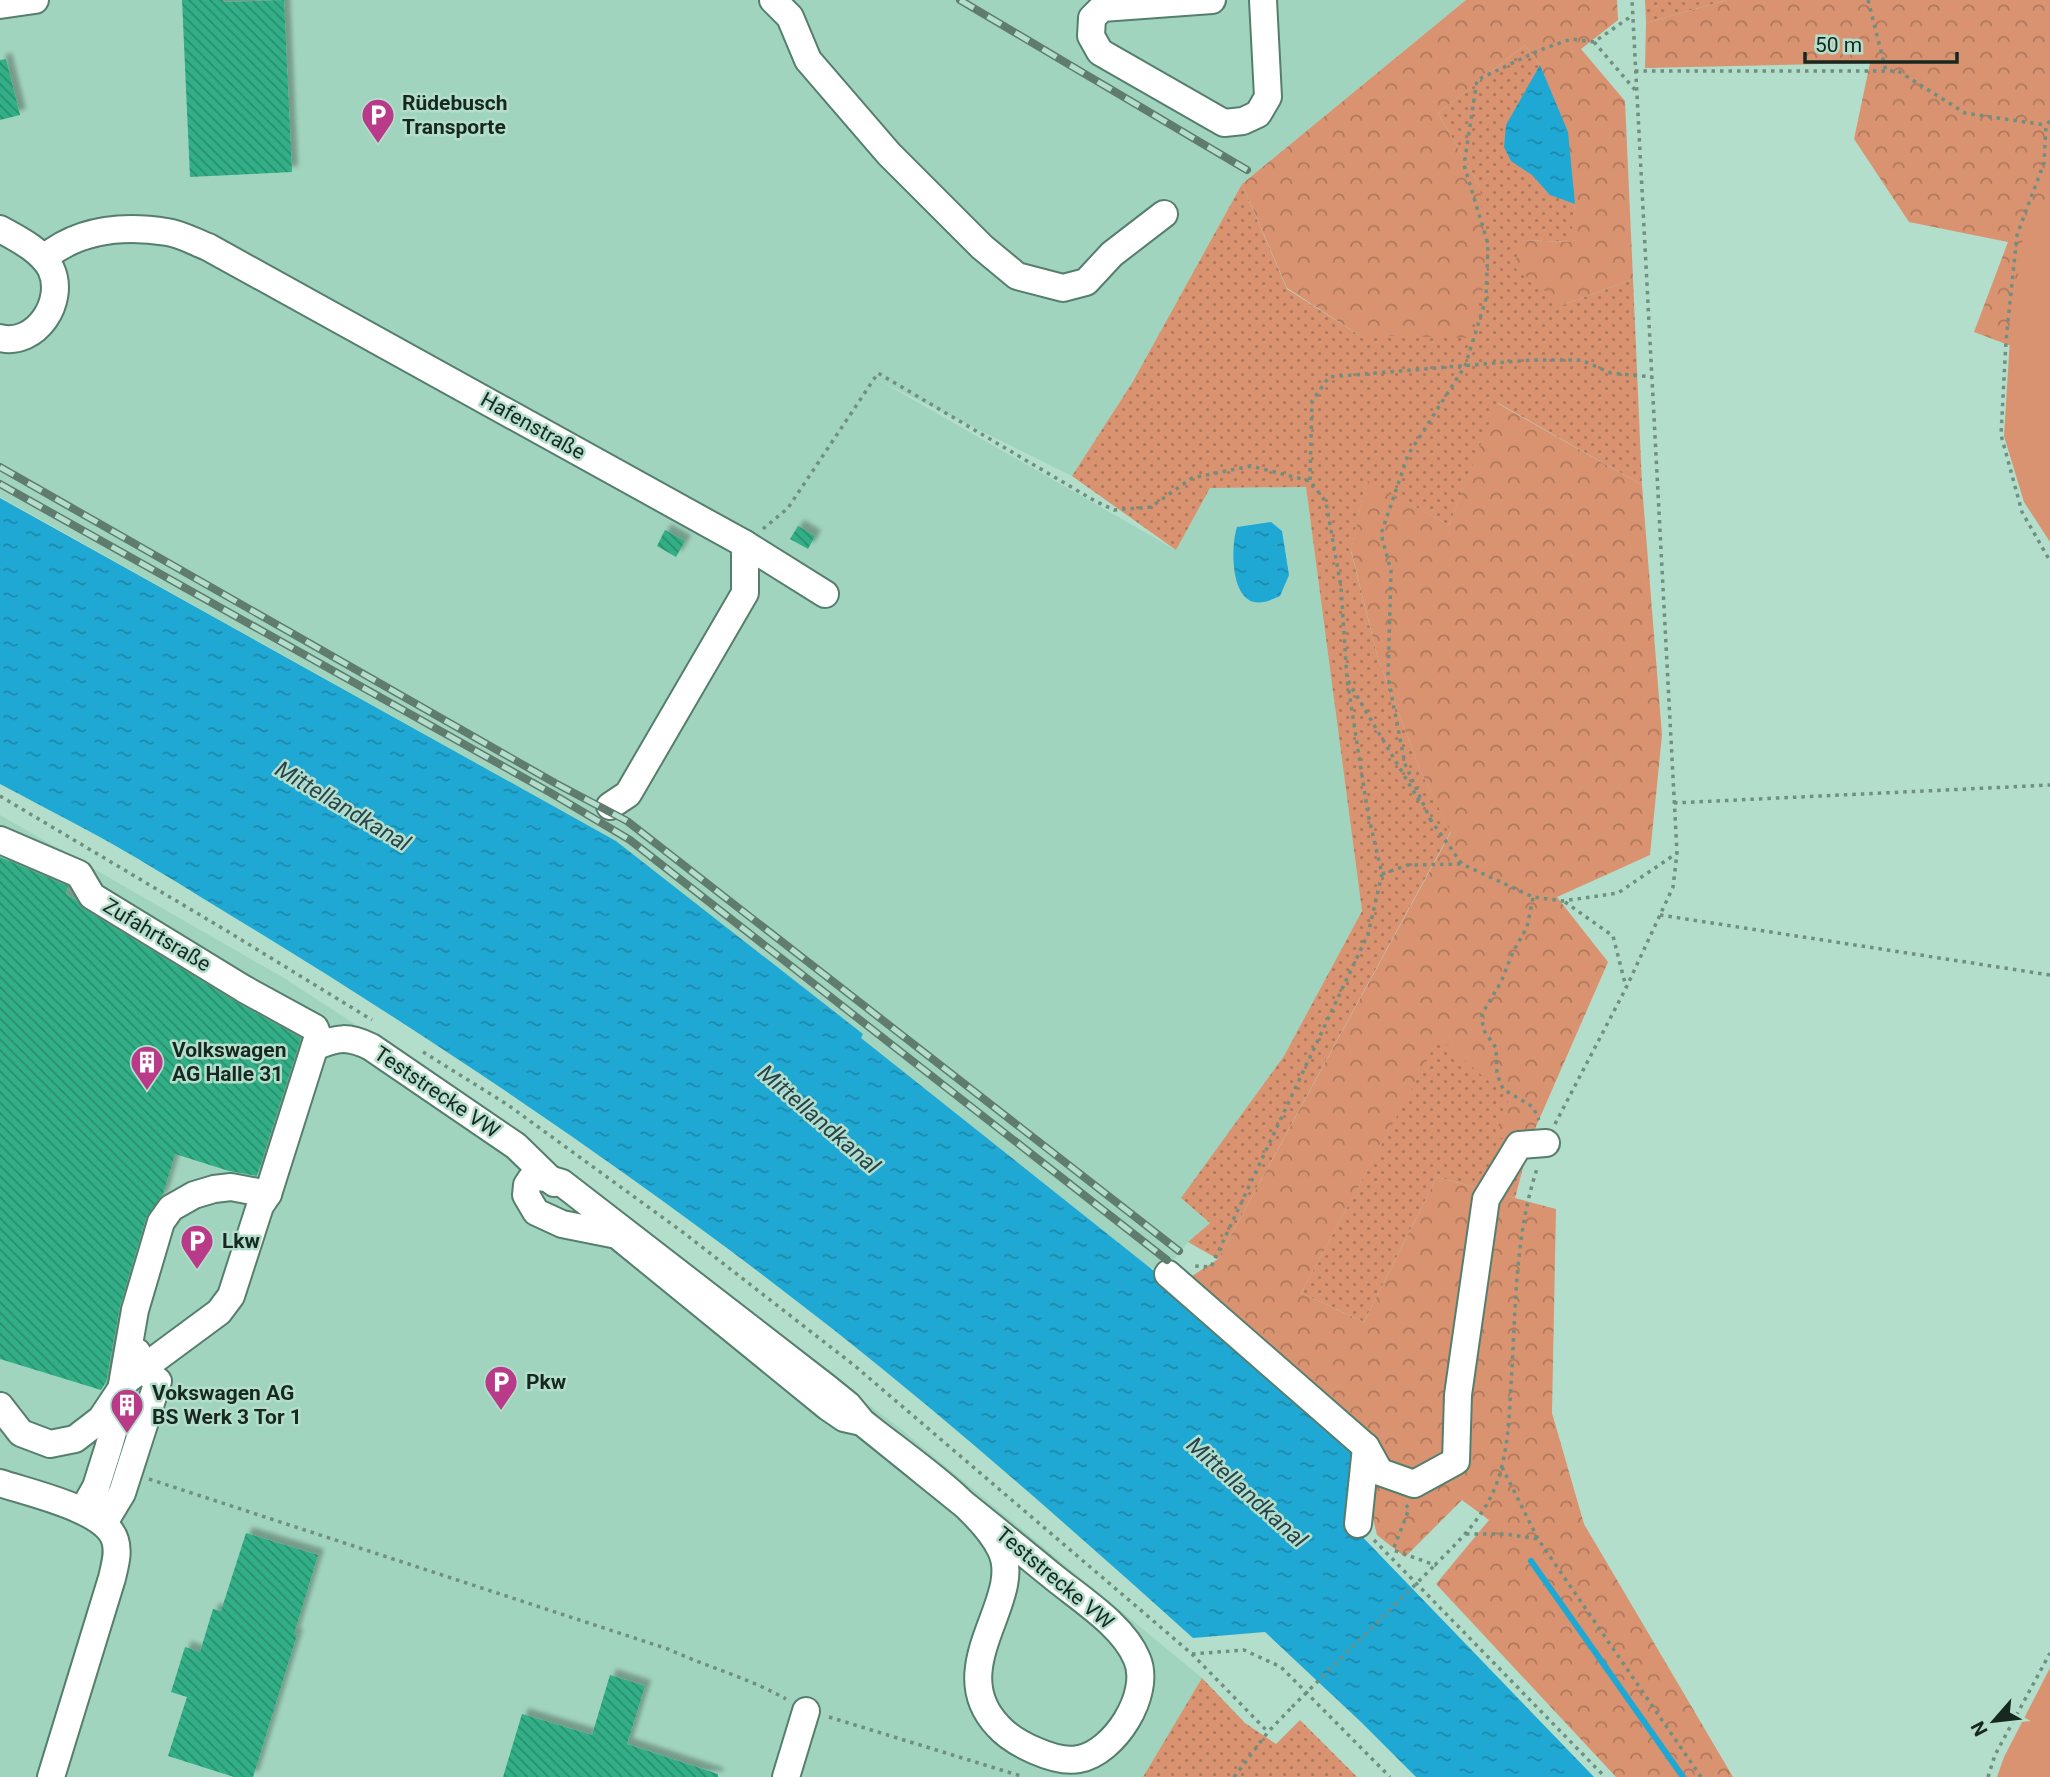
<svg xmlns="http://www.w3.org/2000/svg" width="2050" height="1777" font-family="Roboto,sans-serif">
<defs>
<pattern id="grass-dots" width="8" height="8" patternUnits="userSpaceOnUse" patternTransform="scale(1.75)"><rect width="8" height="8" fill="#d99371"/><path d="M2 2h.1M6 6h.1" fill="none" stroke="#af785c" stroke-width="1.8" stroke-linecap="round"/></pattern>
<pattern id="forest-crowns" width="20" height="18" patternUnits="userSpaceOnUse" patternTransform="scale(1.75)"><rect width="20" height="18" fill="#d99371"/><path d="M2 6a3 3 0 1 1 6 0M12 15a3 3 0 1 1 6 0" fill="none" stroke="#af785c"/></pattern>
<pattern id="water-ripples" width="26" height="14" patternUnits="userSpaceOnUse" patternTransform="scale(1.75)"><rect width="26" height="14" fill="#20a8d4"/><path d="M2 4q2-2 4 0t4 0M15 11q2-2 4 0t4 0" fill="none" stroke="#1b89ac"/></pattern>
<pattern id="building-back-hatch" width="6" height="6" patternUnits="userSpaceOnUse" patternTransform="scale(1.75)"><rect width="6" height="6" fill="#32af86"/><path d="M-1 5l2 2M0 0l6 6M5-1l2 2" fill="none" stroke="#298e6d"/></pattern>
<filter id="shadow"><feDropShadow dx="6" dy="-6" stdDeviation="2" flood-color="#0004"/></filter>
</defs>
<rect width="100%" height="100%" fill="#b3decb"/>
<g fill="#a1d4be">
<path d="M0 0H1466L1242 184 1132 383 1072 476 882 382 1176 550 1210 488 1306 487 1362 911 1284 1056 1182 1198 1210 1223 1188 1242 1161 1276 1151 1267 1149 1269 860 1038 863 1035 616 841 0 497Z"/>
<path d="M0 815 284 978 347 1019 563 1173 897 1426 1202 1678 1143 1777H0Z"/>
</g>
<g fill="url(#grass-dots)">
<path d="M1645 0H1727L1646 23Z"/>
<path d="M1525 45 1540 65 1575 204 1571 242 1521 240 1563 305 1633 279 1642 485 1498 403 1449 525 1366 481 1351 551 1378 659 1421 772 1451 831 1218 1259 1188 1242 1210 1223 1181 1198 1284 1056 1362 911 1306 487 1210 488 1176 550 1072 476 1132 383 1242 184 1287 289 1359 335 1480 187 1438 113Z"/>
<path d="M1439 1037 1510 1099 1531 1138 1515 1198 1437 1177 1364 1322 1301 1293Z"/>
<path d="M1202 1678 1245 1723 1276 1744 1300 1720 1357 1777H1143Z"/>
</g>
<g fill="url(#forest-crowns)">
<path d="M1466 0H1617L1618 20 1581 49 1625 101 1633 279 1563 305 1514 267 1521 240 1570 242 1575 204 1550 195 1532 175 1511 161 1504 147 1506 125 1540 65 1525 45 1438 113 1480 187 1487 274 1469 338 1359 335 1287 288 1242 184Z"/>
<path d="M1727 0H2050V506L2035 355 1974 332 2008 242 1909 222 1854 139 1870 63 1645 68 1646 23Z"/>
<path d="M1497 403 1642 485 1662 735 1650 855 1557 897 1608 962 1531 1138H1493L1509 1099 1439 1038 1301 1293 1364 1322 1437 1177 1556 1209 1552 1413 1584 1524 1733 1777H1616L1436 1584 1489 1520 1462 1500 1405 1557 1377 1535 1368 1499 1186 1280 1218 1259 1451 832 1421 772 1378 659 1351 550 1366 480 1449 525Z"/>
</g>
<g fill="#d99371">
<path d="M2050 196V542L2024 502 2004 436 2010 338 2023 235Z"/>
<path d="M2050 1668V1777H1997L2004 1757Z"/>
</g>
<g fill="url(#water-ripples)">
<path d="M1540 65 1568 132 1575 204 1550 195 1532 175 1511 161 1504 147 1506 125Z"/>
<path d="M0 498 616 841 863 1034 861 1038 1193 1302 1358 1456 1351 1525 1594 1777H1416L1361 1722 1265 1632 1193 1638C1076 1533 958 1428 834 1330 652 1187 460 1056 263 935 208 902 154 867 98 836 65 818 32 801 0 784Z"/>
<path d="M1271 522 1282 531 1289 575 1280 596C1273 599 1263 604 1254 602 1230 596 1231 545 1237 527Z"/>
</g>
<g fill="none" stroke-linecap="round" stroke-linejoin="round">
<path stroke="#20a8d4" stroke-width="6" d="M1531 1561 1683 1777"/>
</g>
<g fill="url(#building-back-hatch)" filter="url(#shadow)">
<path d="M182 0H223V2L284 0 292 172 190 177Z"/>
<path d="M6 59 20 115 0 120V60Z"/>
<path d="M798 526 815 536 808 549 790 539Z"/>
<path d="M665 530 685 541 676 557 657 546Z"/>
<path d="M0 857 68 886 66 894 76 900 84 909 236 1002 301 1038 257 1176 229 1171 175 1154 163 1194 146 1218 120 1306 106 1382 101 1390 0 1359Z"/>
<path d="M246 1533 318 1555 294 1634 297 1635 253 1777H234L168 1756 187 1697 171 1692 185 1647 200 1652 213 1609 221 1611Z"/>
<path d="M610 1675 645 1686 627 1744 718 1774V1777H503L522 1714 592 1735Z"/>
</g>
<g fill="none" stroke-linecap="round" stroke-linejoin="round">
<defs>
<g id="minor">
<path d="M773 0 790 17 808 60 889 154 982 247 1017 276 1063 288 1086 282 1112 254 1164 214"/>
<path d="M1212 0 1102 8 1092 18 1091 36 1100 52 1224 123 1243 121 1258 114 1268 97 1263 0"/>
<path d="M0 5 35 0"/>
<path d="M0 229C18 239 41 250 51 269 66 301 36 347 0 338"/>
<path d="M44 258C79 229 123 225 167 232 181 234 195 242 208 247L745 544 825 594"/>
<path d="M610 806 628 794 745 593V544"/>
<path d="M0 840 79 874 92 896 244 989 315 1028 318 1036 268 1194 260 1206 231 1296 219 1312 127 1380 101 1419 75 1439 50 1444 21 1433 0 1406"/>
<path d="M315 1047C338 1037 348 1036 371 1047L516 1146 554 1183"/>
<path d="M1168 1274 1366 1447"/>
<path d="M862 1422C925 1473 989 1524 1051 1575 1080 1599 1123 1625 1137 1659 1152 1694 1114 1753 1079 1759 1056 1764 1013 1743 998 1726 942 1667 1025 1600 1001 1550 980 1506 901 1454 862 1422L848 1405 827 1388 562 1183 538 1176 531 1179 527 1185 526 1195 536 1212 562 1224 617 1235 828 1407 844 1418 862 1422"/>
<path d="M0 1483C29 1493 106 1509 115 1540 119 1552 115 1565 112 1578L51 1777"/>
<path d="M83 1510 96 1487 108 1449 115 1425 135 1310 161 1222 171 1208 194 1195 214 1189 231 1187 268 1194"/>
<path d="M104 1523 122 1493 158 1381 141 1369 137 1352"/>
<path d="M1358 1524 1366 1447 1380 1472 1414 1484 1456 1461 1458 1395 1486 1199 1519 1145 1546 1143"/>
<path d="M786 1777 806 1711"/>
</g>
</defs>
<use href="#minor" stroke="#557e6d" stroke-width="30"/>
<g stroke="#6f8f81" stroke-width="3.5" stroke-dasharray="3.5 5" stroke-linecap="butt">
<path d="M1868 0 1886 71"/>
<path d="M1594 42 1636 91"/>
<path d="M1635 71H1898L1965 113 2046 125"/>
<path d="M2050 121 2046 125 2044 163 2017 235 2006 341 2001 435 2022 512 2050 561"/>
<path d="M1310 480 1312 401 1329 377 1531 360H1581L1611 373 1652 377"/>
<path d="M763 529 788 508 878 373 1095 501 1114 510 1151 507 1192 478 1251 466 1310 481 1326 502 1341 587 1347 679 1368 814 1382 874 1368 934 1211 1267 1195 1266"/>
<path d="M1348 681 1421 804"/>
<path d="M0 796 227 931 372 1020"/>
<path d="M1674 803 2050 785"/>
<path d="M1430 819 1462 864 1533 897 1563 901 1618 893 1677 853"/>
<path d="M1431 821 1405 764 1388 677 1391 571 1381 534 1408 455 1465 366 1486 299 1488 244 1464 165 1477 80 1540 50 1571 39 1594 42 1633 15"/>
<path d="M1382 874 1408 865 1462 864"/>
<path d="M1533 898 1527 927 1513 952 1501 982 1482 1014 1483 1029 1496 1048 1497 1074 1503 1089 1533 1107 1539 1120"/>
<path d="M1565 902 1613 936 1626 987"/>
<path d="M1660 915 2050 975"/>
<path d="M423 1052 508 1105 684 1233 855 1366 1192 1654 1268 1732"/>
<path d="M1555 1124 1626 988 1660 915 1673 887 1677 853 1632 0"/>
<path d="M1502 1467 1538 1539 1701 1777"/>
<path d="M149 1479 668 1649C707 1667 749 1678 786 1699"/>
<path d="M1406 1505 1409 1509 1393 1550 1435 1565C1458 1542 1481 1520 1494 1490 1508 1457 1509 1420 1511 1384 1516 1312 1514 1235 1538 1166"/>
<path d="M1466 1534H1505L1538 1539"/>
<path d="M1374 1540 1605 1777"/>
<path d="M1192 1654 1244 1650 1281 1667 1390 1777"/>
<path d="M829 1717 1024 1777"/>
<path d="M1234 1777 1268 1732 1292 1707"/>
<path d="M1988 1777 1995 1755 2050 1653"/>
</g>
<use href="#minor" stroke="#fff" stroke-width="26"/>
<defs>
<g id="rail">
<path d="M960 0 1247 170"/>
<path d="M0 467 555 783 627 821 1179 1251"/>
<path d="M0 484 551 793 630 840 1167 1260"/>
</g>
</defs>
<use href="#rail" stroke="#5f7c6f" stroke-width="8"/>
<use href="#rail" stroke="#b3decb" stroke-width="5" stroke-dasharray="16" stroke-linecap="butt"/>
<path stroke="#6f8f81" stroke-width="3.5" stroke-dasharray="3.5 5" stroke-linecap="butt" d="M1292 1707 1435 1565"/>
</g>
<defs>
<symbol id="parking-pin" viewBox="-11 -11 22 30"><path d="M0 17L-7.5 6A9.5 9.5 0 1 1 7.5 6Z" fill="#b83a88" stroke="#b3decb"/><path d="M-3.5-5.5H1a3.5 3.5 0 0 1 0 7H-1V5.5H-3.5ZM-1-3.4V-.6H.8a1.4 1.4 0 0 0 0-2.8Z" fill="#fff"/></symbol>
<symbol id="building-pin" viewBox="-11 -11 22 30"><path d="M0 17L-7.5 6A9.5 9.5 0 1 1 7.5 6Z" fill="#b83a88" stroke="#b3decb"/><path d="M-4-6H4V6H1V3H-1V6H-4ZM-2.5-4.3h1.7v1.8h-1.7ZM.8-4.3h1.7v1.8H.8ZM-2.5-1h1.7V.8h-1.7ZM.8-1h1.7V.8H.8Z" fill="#fff"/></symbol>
</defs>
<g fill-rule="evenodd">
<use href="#parking-pin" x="359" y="96" width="38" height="52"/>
<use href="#building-pin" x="128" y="1043" width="38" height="52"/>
<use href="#parking-pin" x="178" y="1222" width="38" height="52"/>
<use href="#parking-pin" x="482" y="1363" width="38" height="52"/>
<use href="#building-pin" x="108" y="1386" width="38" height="52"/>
</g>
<g text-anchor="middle" stroke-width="5" stroke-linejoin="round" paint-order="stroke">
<g font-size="21" font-weight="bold" fill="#172821" stroke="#b3decb" text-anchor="start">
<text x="402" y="110">Rüdebusch<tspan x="402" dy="24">Transporte</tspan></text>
<text x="172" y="1057">Volkswagen<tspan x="172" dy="24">AG Halle 31</tspan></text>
<text x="222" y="1248">Lkw</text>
<text x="526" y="1389">Pkw</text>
<text x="152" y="1400">Vokswagen AG<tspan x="152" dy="24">BS Werk 3 Tor 1</tspan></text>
</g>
<g font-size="21" fill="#172821" stroke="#b3decb">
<text transform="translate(533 426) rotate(29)" y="7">Hafenstraße</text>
<text transform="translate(157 935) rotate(31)" y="7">Zufahrtsraße</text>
<text transform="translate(437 1092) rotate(34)" y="7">Teststrecke VW</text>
<text transform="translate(1055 1578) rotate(40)" y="7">Teststrecke VW</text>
</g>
<g font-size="23" font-style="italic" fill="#28434e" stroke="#b3decb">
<text transform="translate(343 806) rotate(31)" y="8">Mittellandkanal</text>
<text transform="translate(819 1119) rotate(41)" y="8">Mittellandkanal</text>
<text transform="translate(1247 1492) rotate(42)" y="8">Mittellandkanal</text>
</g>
</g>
<g transform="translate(1994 1721) rotate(242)" stroke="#b3decb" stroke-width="5" paint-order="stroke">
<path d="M0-5L12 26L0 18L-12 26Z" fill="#172821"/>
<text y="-10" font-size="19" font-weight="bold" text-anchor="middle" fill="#172821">N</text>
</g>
<path d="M1805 52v10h152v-10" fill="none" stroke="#172821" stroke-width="3.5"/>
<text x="1815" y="52" font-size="21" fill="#172821" stroke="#b3decb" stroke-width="5" paint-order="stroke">50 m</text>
</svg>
